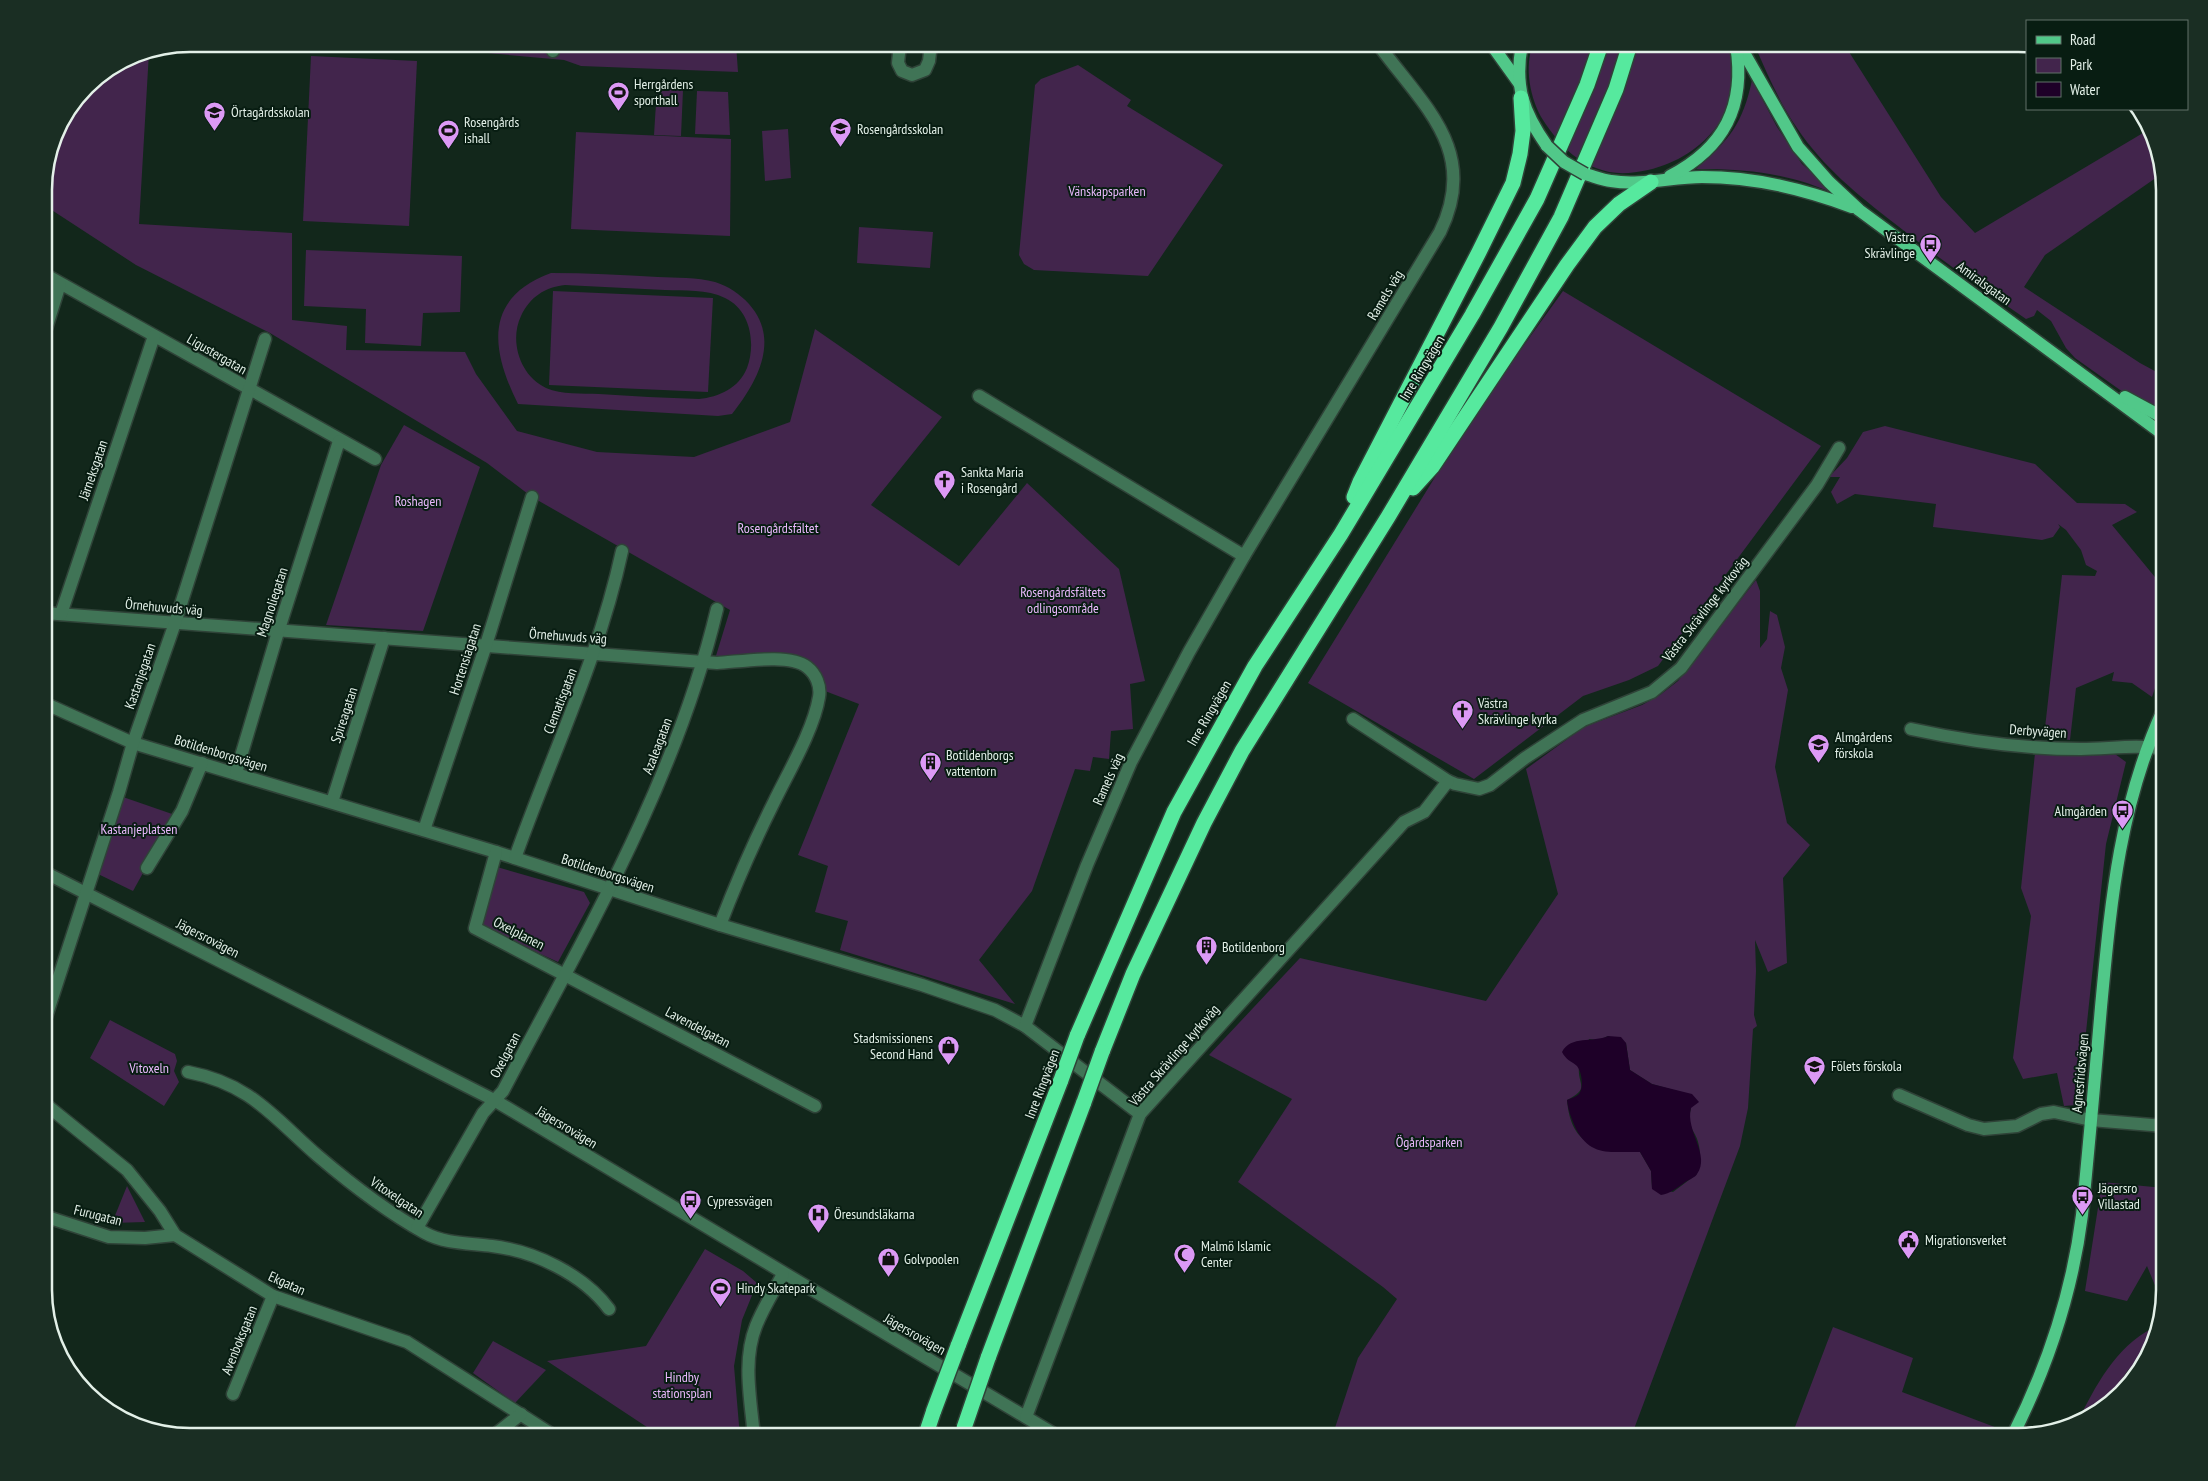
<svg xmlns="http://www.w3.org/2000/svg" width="2208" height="1481" font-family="'PT Sans Narrow',sans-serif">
<rect width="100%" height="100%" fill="#12271b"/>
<g fill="#42254c" fill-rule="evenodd">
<path d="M421 44H736L738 72 581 66 564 60 421 47Z"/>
<path d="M1533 44H1727C1750 104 1706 157 1648 170 1629 174 1613 175 1596 168 1572 159 1557 141 1543 120 1530 99 1524 67 1533 44Z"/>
<path d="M1754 44H1844L1941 197 1975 233 2148 130 2160 175 2045 255 2024 287 2140 363 2164 376V415L2130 397 2075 358 2066 348 2051 321 2037 310 2034 316 2026 319C1981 288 1937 257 1894 223 1858 195 1823 167 1797 128 1779 102 1767 73 1754 44Z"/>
<path d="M149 52 139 224 292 233V320L347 326 346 350 465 352 476 374 517 431 597 452 694 457 790 422 815 329 942 417 871 505 959 566 1027 483 1119 569 1145 681 1130 684 1133 729 1111 731 1109 759 1093 757 1090 771 1075 769 1032 891 979 960 1015 1004 840 950 848 921 815 912 828 866 798 855 859 704 825 691 815 667 715 659 730 610 532 497 487 463 270 333 136 265 44 205C44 184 46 151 56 133 74 97 108 60 149 52Z"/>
<path d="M311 56 417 61 409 226 303 221Z"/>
<path d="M1078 65 1131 100 1127 106 1223 165 1148 276 1034 270 1024 264 1019 255 1035 85 1041 79Z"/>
<path d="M1752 80 1777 127 1802 164 1837 195C1792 174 1746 168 1696 169 1729 141 1743 123 1752 80Z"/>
<path d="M657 88 683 90 681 136 654 135Z"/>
<path d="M697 91 728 92 730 135 695 134Z"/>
<path d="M788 129 791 178 765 181 762 131Z"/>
<path d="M576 132 731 139 730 236 571 229Z"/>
<path d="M859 227 933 232 930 268 857 263Z"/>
<path d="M306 250 462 256 460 312 423 313 421 346 365 343 366 309 304 306Z"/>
<path d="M551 273C587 273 622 275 658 277 676 278 697 277 715 282 728 286 740 294 749 304 781 340 757 382 732 414L718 416 518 404C491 350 483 298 551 273ZM565 285C598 287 631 288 665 290 684 291 707 289 725 298 751 310 756 344 747 368 739 388 719 397 699 399 665 398 632 396 599 394 582 393 562 395 546 388 520 376 509 341 521 316 530 297 545 287 565 285Z"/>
<path d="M553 291 713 298 708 392 549 385Z"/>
<path d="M1563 291 1821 446 1658 666 1629 680 1583 696 1474 779 1308 683 1469 422Z"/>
<path d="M404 425 480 467 423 631 326 625 381 465Z"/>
<path d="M1885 426 2035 464 2077 503 2125 504 2137 512 2112 525 2164 588V661L2152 697 2132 683 2112 681 2114 672 2076 688 2070 740 2044 737 2062 575 2095 576 2097 571 2086 565 2081 550 2066 530 2058 524 2060 527 2053 537 2042 540 1933 527 1936 504 1855 494 1837 504 1831 492 1840 477H1829L1847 458 1863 432Z"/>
<path d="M1756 580 1760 591V648L1767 639 1770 611 1777 615 1785 647 1781 668 1788 690 1775 767 1787 823 1810 845 1783 878 1787 963 1768 972 1755 940 1756 971 1754 1015 1757 1026 1753 1029 1748 1108 1740 1146 1631 1437H1332L1358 1358 1397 1299 1383 1287 1238 1182 1292 1099 1209 1055 1300 958 1486 1001 1558 894 1526 769 1584 727 1642 705 1660 695 1678 681ZM1608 1036 1626 1043 1630 1070 1652 1084 1677 1091 1691 1108C1686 1130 1696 1129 1699 1146 1701 1154 1698 1166 1697 1174L1673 1192 1652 1188 1651 1171 1640 1152C1600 1151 1571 1148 1567 1100 1591 1088 1577 1085 1579 1066 1580 1057 1586 1047 1589 1039L1599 1040Z"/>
<path d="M2035 753 2069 756 2115 754 2126 762 2106 844 2079 1098 2076 1105 2064 1106 2057 1073 2023 1079 2013 1058 2031 916 2021 888Z"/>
<path d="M123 797 175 815 133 891 98 874Z"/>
<path d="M497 867 584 892 590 903 558 962 483 928 479 921Z"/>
<path d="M110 1020 175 1054 177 1061 174 1071 179 1082 164 1106 90 1058Z"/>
<path d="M2102 1182 2164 1188V1291L2161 1300 2147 1266 2127 1301 2085 1291Z"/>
<path d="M127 1186 145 1222 112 1223Z"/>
<path d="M705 1249 743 1271 757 1283 742 1320 734 1366 740 1437H662L547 1361 646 1346Z"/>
<path d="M1833 1327 1913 1358 1902 1392 2000 1429 1995 1437H1821L1795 1427Z"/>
<path d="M2153 1328 2144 1359 2128 1370 2108 1400 2083 1422 2077 1423C2095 1387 2115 1347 2153 1328Z"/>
<path d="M493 1341 546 1370 515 1403 473 1373Z"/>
</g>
<path fill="#1e0028" d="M1608 1036 1621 1037 1626 1043 1630 1070 1652 1084 1692 1094 1699 1102 1691 1108C1685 1131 1711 1155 1697 1174 1695 1178 1687 1180 1684 1183 1675 1189 1671 1193 1661 1195L1652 1189 1651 1171 1640 1152C1612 1151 1591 1158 1576 1129 1572 1120 1568 1110 1567 1100 1571 1098 1576 1097 1579 1094 1584 1088 1582 1072 1577 1066 1571 1061 1566 1060 1562 1052 1571 1035 1593 1043 1608 1036Z"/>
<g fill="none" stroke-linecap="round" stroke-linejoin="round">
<defs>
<g id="minor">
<path d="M900 44 898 63 902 71 912 75 925 70 929 61 931 44"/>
<path d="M553 51 556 44"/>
<path d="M44 274 375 459"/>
<path d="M44 335 60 284"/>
<path d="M979 396 1244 556"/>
<path d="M44 613 717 663C739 662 789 653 807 667 816 674 821 686 819 697 814 729 788 773 774 802 754 842 736 883 720 925"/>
<path d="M61 614 154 336"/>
<path d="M44 703 133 743 496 852 720 925 922 985 995 1010 1025 1026 1140 1114"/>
<path d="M1353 719 1448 781 1455 784 1479 789 1490 785 1525 758 1583 720 1652 692 1681 668 1817 485 1839 448"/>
<path d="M1911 729C1966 741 2024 749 2081 749 2109 749 2136 744 2164 749"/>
<path d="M236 773 278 632 339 441"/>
<path d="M332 802 384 638"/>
<path d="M424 830 486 645 532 497"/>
<path d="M496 852 475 928 815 1106"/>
<path d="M515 858C551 756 599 658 622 551"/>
<path d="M147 868 182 811 202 763"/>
<path d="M44 872 494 1100 1059 1437"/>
<path d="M44 1023 119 792 133 743 175 623 265 339"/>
<path d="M1025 1026 1087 865 1131 762 1189 652 1244 556 1440 232C1480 150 1423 106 1378 44"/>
<path d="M188 1072C251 1084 273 1117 318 1156 352 1185 387 1212 425 1233 445 1244 470 1243 492 1246 534 1251 583 1274 609 1309"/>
<path d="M1899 1095 1968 1125 1984 1129 2017 1126 2041 1114 2054 1112 2091 1120 2164 1126"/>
<path d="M44 1103 127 1170 160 1211 175 1235 273 1296 407 1342 556 1437"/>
<path d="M44 1216 109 1237 145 1238 175 1235"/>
<path d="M417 1228 483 1113 503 1091C585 935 676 781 717 609"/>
<path d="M233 1394 273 1296"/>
<path d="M1026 1417 1140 1114 1404 822 1424 812 1448 781"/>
<path d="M492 1437 521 1414"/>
<path d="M754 1437C751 1401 742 1361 756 1326 763 1308 774 1291 783 1274"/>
</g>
<g id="major">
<path d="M1491 44 1519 83"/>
<path d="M1522 44C1514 86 1523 112 1547 146"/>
<path d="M1739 44 1798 147 1829 182 1859 210 2164 435"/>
<path d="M1585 174C1593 176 1602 180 1611 181 1641 186 1672 177 1702 177 1755 177 1803 189 1852 207"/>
<path d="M1670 176C1724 148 1746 106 1736 45"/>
<path d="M2125 397 2164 418"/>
<path d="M2012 1437C2048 1366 2072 1294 2082 1215 2089 1146 2095 1077 2101 1007 2111 901 2119 806 2164 708"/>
</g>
<g id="highway">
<path d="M1413 488 1432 467 1567 265 1595 227 1619 204 1651 182"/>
<path d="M1354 497 1360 482 1479 252 1513 183 1520 154 1523 131 1521 98"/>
<path d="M1077 1036 1174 812 1255 666 1341 534 1472 315 1537 199 1587 85 1601 44"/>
<path d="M1102 1052 1133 974 1204 823 1242 751 1388 517 1501 327 1561 217 1616 89 1630 44"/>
<path d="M958 1346 1061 1080"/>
<path d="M988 1358 1084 1102"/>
<path d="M925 1437 934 1410"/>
</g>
</defs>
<use href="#minor" stroke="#2f4338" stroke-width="15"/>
<use href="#major" stroke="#2f4338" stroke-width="15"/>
<use href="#highway" stroke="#2f4338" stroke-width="18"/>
<use href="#minor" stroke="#407456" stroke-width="12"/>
<use href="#major" stroke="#51c889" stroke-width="12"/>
<use href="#highway" stroke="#56e99e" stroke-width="15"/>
<defs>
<path id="major-bridge" d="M1547 146 1564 162 1585 174"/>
<g id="highway-bridge">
<path d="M1061 1080 1077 1036"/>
<path d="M1084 1102 1102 1052"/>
<path d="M934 1410 958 1346"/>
<path d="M964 1428 988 1358"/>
</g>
</defs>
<use href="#major-bridge" stroke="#2f4338" stroke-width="15" stroke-linecap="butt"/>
<use href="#highway-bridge" stroke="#2f4338" stroke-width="18" stroke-linecap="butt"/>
<use href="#major-bridge" stroke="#51c889" stroke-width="12"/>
<use href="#highway-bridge" stroke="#56e99e" stroke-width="15"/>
</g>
<defs>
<symbol id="stadium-pin" viewBox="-11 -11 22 30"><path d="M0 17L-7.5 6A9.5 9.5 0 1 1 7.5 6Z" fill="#dc99f5" stroke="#081d12"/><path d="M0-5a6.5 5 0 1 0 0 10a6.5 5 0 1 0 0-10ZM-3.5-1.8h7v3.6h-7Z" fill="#111"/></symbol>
<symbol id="school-pin" viewBox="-11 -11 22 30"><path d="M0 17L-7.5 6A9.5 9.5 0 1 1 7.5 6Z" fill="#dc99f5" stroke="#081d12"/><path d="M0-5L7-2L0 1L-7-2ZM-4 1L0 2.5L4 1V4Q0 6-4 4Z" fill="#111"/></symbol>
<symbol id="bus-pin" viewBox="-11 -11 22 30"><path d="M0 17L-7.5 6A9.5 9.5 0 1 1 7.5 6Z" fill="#dc99f5" stroke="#081d12"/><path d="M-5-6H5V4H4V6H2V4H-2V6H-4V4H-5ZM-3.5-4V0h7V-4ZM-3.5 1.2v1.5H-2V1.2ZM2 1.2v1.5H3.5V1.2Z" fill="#111"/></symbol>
<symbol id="church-pin" viewBox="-11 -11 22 30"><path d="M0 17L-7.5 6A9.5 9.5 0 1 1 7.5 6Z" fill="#dc99f5" stroke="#081d12"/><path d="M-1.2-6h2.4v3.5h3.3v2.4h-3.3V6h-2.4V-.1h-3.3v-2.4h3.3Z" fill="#111"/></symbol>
<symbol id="building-pin" viewBox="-11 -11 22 30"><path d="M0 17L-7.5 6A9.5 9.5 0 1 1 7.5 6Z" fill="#dc99f5" stroke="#081d12"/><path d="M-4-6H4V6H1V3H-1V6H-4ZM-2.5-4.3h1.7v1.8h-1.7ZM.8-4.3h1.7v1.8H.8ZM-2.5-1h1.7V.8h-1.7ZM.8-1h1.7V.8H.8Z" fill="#111"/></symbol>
<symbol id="shop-pin" viewBox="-11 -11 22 30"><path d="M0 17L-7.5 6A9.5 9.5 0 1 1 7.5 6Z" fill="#dc99f5" stroke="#081d12"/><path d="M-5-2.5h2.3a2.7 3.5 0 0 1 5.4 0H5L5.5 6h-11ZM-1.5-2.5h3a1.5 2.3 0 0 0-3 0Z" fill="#111"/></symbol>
<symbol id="hospital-pin" viewBox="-11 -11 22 30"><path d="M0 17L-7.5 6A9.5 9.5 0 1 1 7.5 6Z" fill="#dc99f5" stroke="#081d12"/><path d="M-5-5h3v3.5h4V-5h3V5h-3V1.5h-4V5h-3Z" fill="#111"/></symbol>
<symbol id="civic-pin" viewBox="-11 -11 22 30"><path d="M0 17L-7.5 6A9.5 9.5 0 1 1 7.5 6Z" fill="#dc99f5" stroke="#081d12"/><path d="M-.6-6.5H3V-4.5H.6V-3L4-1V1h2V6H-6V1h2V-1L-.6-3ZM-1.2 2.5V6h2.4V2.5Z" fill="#111"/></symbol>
<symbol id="mosque-pin" viewBox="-11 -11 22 30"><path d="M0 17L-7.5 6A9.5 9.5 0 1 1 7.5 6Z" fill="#dc99f5" stroke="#081d12"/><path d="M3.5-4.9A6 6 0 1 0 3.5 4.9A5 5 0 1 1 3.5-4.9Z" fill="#111"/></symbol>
</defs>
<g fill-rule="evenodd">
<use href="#stadium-pin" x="606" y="80" width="25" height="34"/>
<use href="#school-pin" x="202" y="100" width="25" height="34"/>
<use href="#school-pin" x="828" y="116" width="25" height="34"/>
<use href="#stadium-pin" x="436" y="118" width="25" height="34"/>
<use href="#bus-pin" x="1918" y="232" width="25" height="34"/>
<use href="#church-pin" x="932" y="468" width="25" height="34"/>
<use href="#church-pin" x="1450" y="698" width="25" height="34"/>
<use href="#school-pin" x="1806" y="732" width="25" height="34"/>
<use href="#building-pin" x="918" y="750" width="25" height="34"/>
<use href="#bus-pin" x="2110" y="798" width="25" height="34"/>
<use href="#building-pin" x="1194" y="934" width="25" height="34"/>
<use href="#shop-pin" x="936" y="1034" width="25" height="34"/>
<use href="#school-pin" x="1802" y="1054" width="25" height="34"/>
<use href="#bus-pin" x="2070" y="1184" width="25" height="34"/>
<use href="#bus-pin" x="678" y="1188" width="25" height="34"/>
<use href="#hospital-pin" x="806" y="1202" width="25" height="34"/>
<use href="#civic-pin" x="1896" y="1228" width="25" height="34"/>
<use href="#mosque-pin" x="1172" y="1242" width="25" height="34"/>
<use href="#shop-pin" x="876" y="1246" width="25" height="34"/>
<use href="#stadium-pin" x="708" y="1276" width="25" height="34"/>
</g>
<g text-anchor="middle" stroke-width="4" stroke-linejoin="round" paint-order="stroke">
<g font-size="14" fill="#e3f0e8" stroke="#081d12" text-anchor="start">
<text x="634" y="89">Herrgårdens<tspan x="634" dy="16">sporthall</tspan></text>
<text x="231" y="117">Örtagårdsskolan</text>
<text x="464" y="127">Rosengårds<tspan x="464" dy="16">ishall</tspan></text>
<text x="857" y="134">Rosengårdsskolan</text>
<text x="1915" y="242" text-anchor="end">Västra<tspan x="1915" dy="16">Skrävlinge</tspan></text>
<text x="961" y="477">Sankta Maria<tspan x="961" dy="16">i Rosengård</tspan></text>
<text x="1478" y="708">Västra<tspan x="1478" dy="16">Skrävlinge kyrka</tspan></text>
<text x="1835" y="742">Almgårdens<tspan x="1835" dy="16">förskola</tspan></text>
<text x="946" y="760">Botildenborgs<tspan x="946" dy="16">vattentorn</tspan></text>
<text x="2107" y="816" text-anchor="end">Almgården</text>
<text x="1222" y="952">Botildenborg</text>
<text x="933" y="1043" text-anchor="end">Stadsmissionens<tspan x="933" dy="16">Second Hand</tspan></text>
<text x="1831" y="1071">Fölets förskola</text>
<text x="2098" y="1193">Jägersro<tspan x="2098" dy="16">Villastad</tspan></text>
<text x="707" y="1206">Cypressvägen</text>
<text x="834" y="1219">Öresundsläkarna</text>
<text x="1925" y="1245">Migrationsverket</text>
<text x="1201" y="1251">Malmö Islamic<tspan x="1201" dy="16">Center</tspan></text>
<text x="904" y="1264">Golvpoolen</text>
<text x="737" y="1293">Hindy Skatepark</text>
</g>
<g font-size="14" fill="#ebb9fe" stroke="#081d12">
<text x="1107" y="196">Vänskapsparken</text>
<text x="418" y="506">Roshagen</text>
<text x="778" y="533">Rosengårdsfältet</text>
<text x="1063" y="597">Rosengårdsfältets<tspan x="1063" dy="16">odlingsområde</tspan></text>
<text x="139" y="834">Kastanjeplatsen</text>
<text x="149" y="1073">Vitoxeln</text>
<text x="1429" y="1147">Ögårdsparken</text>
<text x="682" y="1382">Hindby<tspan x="682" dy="16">stationsplan</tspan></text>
</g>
<g font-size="14" fill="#e3f0e8" stroke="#081d12">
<text transform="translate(1984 283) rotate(36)" y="5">Amiralsgatan</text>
<text transform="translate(1385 295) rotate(-59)" y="5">Ramels väg</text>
<text transform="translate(217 354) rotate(30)" y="5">Ligustergatan</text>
<text transform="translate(1422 368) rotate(-59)" y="5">Inre Ringvägen</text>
<text transform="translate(93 470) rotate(-71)" y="5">Järneksgatan</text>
<text transform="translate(272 602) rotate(-72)" y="5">Magnoliegatan</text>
<text transform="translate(164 607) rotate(5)" y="5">Örnehuvuds väg</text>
<text transform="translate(1705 609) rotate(-52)" y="5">Västra Skrävlinge kyrkoväg</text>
<text transform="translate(568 636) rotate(4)" y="5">Örnehuvuds väg</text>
<text transform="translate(465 659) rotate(-72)" y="5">Hortensiagatan</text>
<text transform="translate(140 676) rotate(-71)" y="5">Kastanjegatan</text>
<text transform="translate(560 701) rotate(-69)" y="5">Clematisgatan</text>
<text transform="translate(1209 713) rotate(-60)" y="5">Inre Ringvägen</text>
<text transform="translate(344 715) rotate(-72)" y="5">Spireagatan</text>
<text transform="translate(2038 731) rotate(4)" y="5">Derbyvägen</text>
<text transform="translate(657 746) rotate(-69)" y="5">Azaleagatan</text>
<text transform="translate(221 753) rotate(17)" y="5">Botildenborgsvägen</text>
<text transform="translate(1108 779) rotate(-66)" y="5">Ramels väg</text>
<text transform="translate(608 873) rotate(18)" y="5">Botildenborgsvägen</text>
<text transform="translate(519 933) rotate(27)" y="5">Oxelplanen</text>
<text transform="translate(208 938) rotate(27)" y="5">Jägersrovägen</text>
<text transform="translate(698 1027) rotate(28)" y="5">Lavendelgatan</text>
<text transform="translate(505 1055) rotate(-62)" y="5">Oxelgatan</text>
<text transform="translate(1174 1055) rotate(-49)" y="5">Västra Skrävlinge kyrkoväg</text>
<text transform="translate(2080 1073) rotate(-85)" y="5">Agnesfridsvägen</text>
<text transform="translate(1042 1084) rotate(-69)" y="5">Inre Ringvägen</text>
<text transform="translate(567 1127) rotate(31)" y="5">Jägersrovägen</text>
<text transform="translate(397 1197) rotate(34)" y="5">Vitoxelgatan</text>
<text transform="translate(98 1215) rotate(14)" y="5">Furugatan</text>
<text transform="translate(287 1283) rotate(24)" y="5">Ekgatan</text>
<text transform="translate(915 1334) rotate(30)" y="5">Jägersrovägen</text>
<text transform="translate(239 1340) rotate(-68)" y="5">Avenboksgatan</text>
</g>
</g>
<path d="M0 0H2208V1481H0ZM190 52H2018A138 138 0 0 1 2156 190V1290A138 138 0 0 1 2018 1428H190A138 138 0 0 1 52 1290V190A138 138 0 0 1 190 52Z" fill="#1a2e23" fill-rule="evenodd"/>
<path fill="none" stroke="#e3f0e8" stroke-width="2.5" d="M190 52H2018A138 138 0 0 1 2156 190V1290A138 138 0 0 1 2018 1428H190A138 138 0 0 1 52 1290V190A138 138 0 0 1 190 52Z"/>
<rect x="2026" y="20" width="162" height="90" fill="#081d12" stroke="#607168"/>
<rect x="2036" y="36" width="25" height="8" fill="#51c889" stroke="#607168"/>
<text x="2070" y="45" font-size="15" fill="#e3f0e8">Road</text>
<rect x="2036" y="58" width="25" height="15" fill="#42254c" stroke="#607168"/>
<text x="2070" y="70" font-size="15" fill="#e3f0e8">Park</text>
<rect x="2036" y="82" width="25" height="15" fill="#1e0028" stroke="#607168"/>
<text x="2070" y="95" font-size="15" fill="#e3f0e8">Water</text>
</svg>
